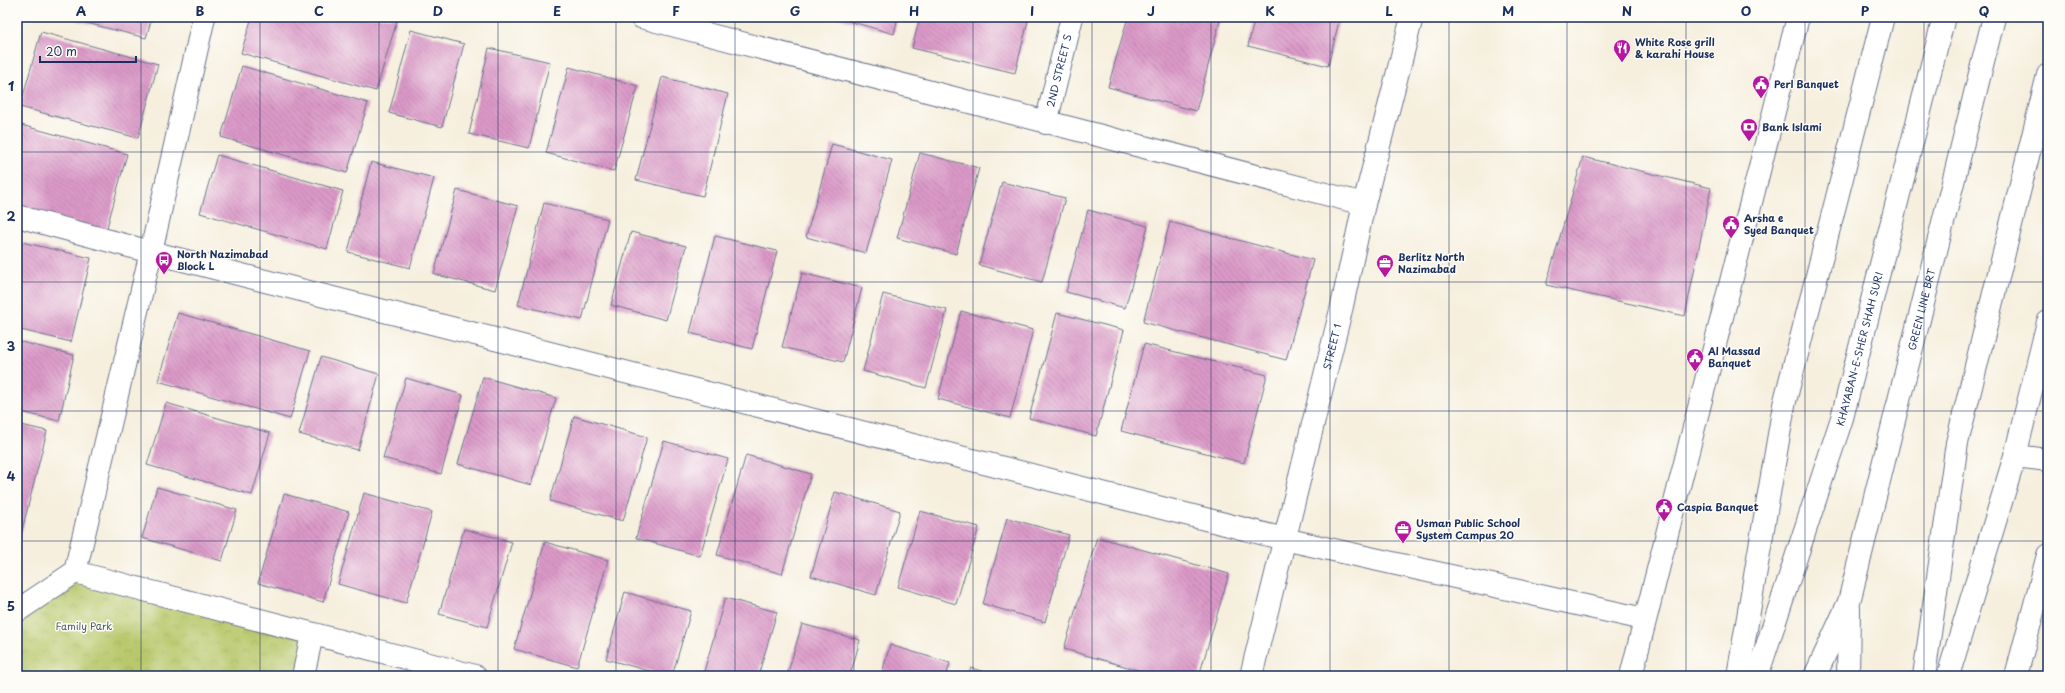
<svg xmlns="http://www.w3.org/2000/svg" width="2065" height="693" font-family="'Playpen Sans',sans-serif">
<defs>
<pattern id="park-crowns" width="20" height="18" patternUnits="userSpaceOnUse"><rect width="20" height="18" fill="#b8c86a"/><path d="M2 6a3 3 0 1 1 6 0M12 15a3 3 0 1 1 6 0" fill="none" stroke="#9eac5e"/></pattern>
<pattern id="building-back-hatch" width="6" height="6" patternUnits="userSpaceOnUse"><rect width="6" height="6" fill="#db99c8"/><path d="M-1 5l2 2M0 0l6 6M5-1l2 2" fill="none" stroke="#b17da6"/></pattern>
</defs>
<rect width="100%" height="100%" fill="#fdfcf7"/>
<filter id="ink" filterUnits="userSpaceOnUse"><feTurbulence type="fractalNoise" baseFrequency=".025" numOctaves="2"/><feDisplacementMap in="SourceGraphic" scale="8" xChannelSelector="R" yChannelSelector="G"/><feConvolveMatrix kernelMatrix="1 2 1 2 8 2 1 2 1" color-interpolation-filters="sRGB"/></filter>
<filter id="wash" filterUnits="userSpaceOnUse"><feTurbulence type="fractalNoise" baseFrequency=".012" numOctaves="4" result="noise"/><feDisplacementMap in="SourceGraphic" scale="16" xChannelSelector="R" yChannelSelector="G"/><feGaussianBlur stdDeviation="0.9" result="paint"/><feColorMatrix in="noise" values="0 0 0 0 0 0 0 0 0 0 0 0 0 0 0 0 0 1.4 0 .05"/><feComposite in="paint" operator="in"/></filter>
<g filter="url(#wash)">
<rect width="100%" height="100%" fill="#f6efde"/>
<path fill="url(#park-crowns)" stroke="#6a7c64" d="M75 572 312 635 303 676H17V611Z"/>
<g id="blocks">
<g fill="url(#building-back-hatch)">
<path d="M63 17H152L146 38Z"/>
<path d="M252 17H398L376 91 241 53Z"/>
<path d="M835 17H898L894 34Z"/>
<path d="M920 17H1029L1015 73 912 48Z"/>
<path d="M1128 17H1221L1196 111 1108 87Z"/>
<path d="M1255 17H1340L1328 66 1248 46Z"/>
<path d="M411 30 464 44 442 127 389 113Z"/>
<path d="M41 32 158 64 138 138 20 107Z"/>
<path d="M489 48 550 62 529 148 469 134Z"/>
<path d="M242 66 368 103 347 173 221 137Z"/>
<path d="M569 67 638 86 614 171 546 153Z"/>
<path d="M662 77 728 94 703 196 636 180Z"/>
<path d="M21 125 127 154 106 231 17 207V138Z"/>
<path d="M832 144 892 160 866 253 806 237Z"/>
<path d="M920 153 979 168 956 254 897 238Z"/>
<path d="M217 155 343 191 327 249 200 213Z"/>
<path d="M1583 157 1711 188 1685 316 1546 285Z"/>
<path d="M371 162 434 178 410 268 348 252Z"/>
<path d="M1002 182 1065 198 1042 282 979 265Z"/>
<path d="M457 190 518 206 495 290 434 274Z"/>
<path d="M544 203 608 219 582 320 518 305Z"/>
<path d="M1088 210 1148 226 1125 308 1066 292Z"/>
<path d="M1170 222 1313 260 1286 360 1143 322Z"/>
<path d="M631 232 686 246 666 320 611 305Z"/>
<path d="M715 236 777 251 752 349 690 333Z"/>
<path d="M17 241 91 258 71 342 17 329Z"/>
<path d="M802 273 862 288 843 362 782 347Z"/>
<path d="M883 294 947 310 926 388 863 371Z"/>
<path d="M961 311 1033 330 1010 418 938 399Z"/>
<path d="M178 313 310 351 290 419 158 381Z"/>
<path d="M1057 313 1124 330 1096 436 1029 418Z"/>
<path d="M17 341 74 355 59 421 17 411Z"/>
<path d="M1144 344 1267 375 1244 463 1121 431Z"/>
<path d="M321 357 379 374 358 450 299 434Z"/>
<path d="M483 377 556 398 531 485 458 464Z"/>
<path d="M406 378 463 395 441 474 383 458Z"/>
<path d="M166 403 270 433 252 495 147 465Z"/>
<path d="M574 416 647 437 623 521 550 501Z"/>
<path d="M17 424 47 431 18 546H17Z"/>
<path d="M664 441 728 459 700 556 636 538Z"/>
<path d="M746 455 811 474 782 574 717 555Z"/>
<path d="M157 487 237 510 222 561 142 538Z"/>
<path d="M835 492 900 511 876 595 811 576Z"/>
<path d="M364 493 432 512 406 603 338 584Z"/>
<path d="M284 494 349 512 323 602 258 583Z"/>
<path d="M920 511 979 527 956 604 898 587Z"/>
<path d="M1007 518 1069 535 1045 622 983 604Z"/>
<path d="M464 529 512 542 487 627 439 614Z"/>
<path d="M1097 537 1229 574 1199 676H1159L1064 649Z"/>
<path d="M545 542 608 560 577 667 514 649Z"/>
<path d="M625 592 691 611 672 676H667L606 659Z"/>
<path d="M725 598 777 612 758 676 703 675Z"/>
<path d="M802 624 860 640 850 676H787Z"/>
<path d="M890 645 950 663 946 676H881Z"/>
<path d="M971 668 998 676H968Z"/>
</g>
</g>
</g>
<g filter="url(#ink)">
<use href="#blocks" fill-opacity="0" stroke="#68728b" stroke-width="1"/>
<g fill="none" stroke-linecap="round" stroke-linejoin="round">
<defs>
<g id="minor">
<path d="M641 17 1364 204"/>
<path id="s1" d="M1046 123 1072 17"/>
<path d="M17 216 151 252 1284 539 1644 619"/>
<path d="M2015 456 2048 460"/>
<path d="M75 572 475 676"/>
<path d="M17 611 75 572 151 252 204 17"/>
<path d="M303 676 312 635"/>
<path id="s2" d="M1251 676 1342 306 1364 204 1412 17"/>
<path d="M1631 676 1798 17"/>
<path id="s3" d="M1815 676 1849 602 1994 17"/>
<path d="M1848 676 1849 609"/>
<path d="M2016 676 2048 555"/>
</g>
<g id="major">
<path d="M1738 676 1784 405 1883 17"/>
<path id="s4" d="M1757 676 1842 418 1944 17"/>
<path d="M1924 676 1957 443 2048 75"/>
<path d="M1948 676 2015 456 2048 322"/>
</g>
</defs>
<use href="#minor" stroke="#68728b" stroke-width="24"/>
<use href="#major" stroke="#68728b" stroke-width="24"/>
<use href="#minor" stroke="#fff" stroke-width="22"/>
<use href="#major" stroke="#fff" stroke-width="22"/>
</g>
</g>
<path fill="none" stroke="#1b2f5e" stroke-width="1" stroke-opacity="0.55" d="M141 17V676M260 17V676M379 17V676M498 17V676M616 17V676M735 17V676M854 17V676M973 17V676M1092 17V676M1211 17V676M1330 17V676M1449 17V676M1567 17V676M1686 17V676M1805 17V676M1924 17V676M17 152H2048M17 282H2048M17 411H2048M17 541H2048"/>
<defs>
<symbol id="restaurant-pin" viewBox="-11 -11 22 30"><path d="M0 17L-7.5 6A9.5 9.5 0 1 1 7.5 6Z" fill="#b5179e" stroke="#fdfcf7"/><path d="M-5-6h1v4h1v-4h1v4h1v-4h1v5L-1.5 .5V6h-2V.5L-5-1ZM5-6V6H3V1.5H1.5Q1.5-4 5-6Z" fill="#fff"/></symbol>
<symbol id="civic-pin" viewBox="-11 -11 22 30"><path d="M0 17L-7.5 6A9.5 9.5 0 1 1 7.5 6Z" fill="#b5179e" stroke="#fdfcf7"/><path d="M-.6-6.5H3V-4.5H.6V-3L4-1V1h2V6H-6V1h2V-1L-.6-3ZM-1.2 2.5V6h2.4V2.5Z" fill="#fff"/></symbol>
<symbol id="bank-pin" viewBox="-11 -11 22 30"><path d="M0 17L-7.5 6A9.5 9.5 0 1 1 7.5 6Z" fill="#b5179e" stroke="#fdfcf7"/><path d="M-6-4H6V4H-6ZM0-2.3a2.3 2.3 0 1 0 0 4.6a2.3 2.3 0 1 0 0-4.6Z" fill="#fff"/></symbol>
<symbol id="bus-pin" viewBox="-11 -11 22 30"><path d="M0 17L-7.5 6A9.5 9.5 0 1 1 7.5 6Z" fill="#b5179e" stroke="#fdfcf7"/><path d="M-5-6H5V4H4V6H2V4H-2V6H-4V4H-5ZM-3.5-4V0h7V-4ZM-3.5 1.2v1.5H-2V1.2ZM2 1.2v1.5H3.5V1.2Z" fill="#fff"/></symbol>
<symbol id="office-pin" viewBox="-11 -11 22 30"><path d="M0 17L-7.5 6A9.5 9.5 0 1 1 7.5 6Z" fill="#b5179e" stroke="#fdfcf7"/><path d="M-6-3h4V-5.5h4V-3h4V5H-6ZM-1-4.5V-3h2v-1.5ZM-6 0V1H6V0Z" fill="#fff"/></symbol>
</defs>
<g fill-rule="evenodd">
<use href="#restaurant-pin" x="1612" y="38" width="20" height="27"/>
<use href="#civic-pin" x="1751" y="74" width="20" height="27"/>
<use href="#bank-pin" x="1739" y="117" width="20" height="27"/>
<use href="#civic-pin" x="1721" y="214" width="20" height="27"/>
<use href="#bus-pin" x="154" y="250" width="20" height="27"/>
<use href="#office-pin" x="1375" y="253" width="20" height="27"/>
<use href="#civic-pin" x="1685" y="347" width="20" height="27"/>
<use href="#civic-pin" x="1654" y="497" width="20" height="27"/>
<use href="#office-pin" x="1393" y="519" width="20" height="27"/>
</g>
<g text-anchor="middle" stroke-width="3" stroke-linejoin="round" paint-order="stroke">
<g font-size="10" font-weight="bold" fill="#1b2f5e" stroke="#fdfcf7" text-anchor="start">
<text x="1635" y="46">White Rose grill<tspan x="1635" dy="12">&amp; karahi House</tspan></text>
<text x="1774" y="88">Perl Banquet</text>
<text x="1762" y="131">Bank Islami</text>
<text x="1744" y="222">Arsha e<tspan x="1744" dy="12">Syed Banquet</tspan></text>
<text x="177" y="258">North Nazimabad<tspan x="177" dy="12">Block L</tspan></text>
<text x="1398" y="261">Berlitz North<tspan x="1398" dy="12">Nazimabad</tspan></text>
<text x="1708" y="355">Al Massad<tspan x="1708" dy="12">Banquet</tspan></text>
<text x="1677" y="511">Caspia Banquet</text>
<text x="1416" y="527">Usman Public School<tspan x="1416" dy="12">System Campus 20</tspan></text>
</g>
<g font-size="10" fill="#1b2f5e" stroke="#fdfcf7">
<text dy="4" stroke="none"><textPath href="#s1" startOffset="54">2ND STREET S</textPath></text>
<text dy="4" stroke="none"><textPath href="#s3" startOffset="383">GREEN LINE BRT</textPath></text>
<text dy="4" stroke="none"><textPath href="#s2" startOffset="339">STREET 1</textPath></text>
<text dy="4" stroke="none"><textPath href="#s4" startOffset="343">KHAYABAN-E-SHER SHAH SURI</textPath></text>
</g>
<g font-size="10" fill="#4a5d62" stroke="#fdfcf7">
<text x="84" y="630">Family Park</text>
</g>
</g>
<rect width="2065" height="693" fill="none" stroke="#fdfcf7" stroke-width="44"/>
<path d="M40 56v6h96v-6" fill="none" stroke="#1b2f5e" stroke-width="2"/>
<text x="46" y="56" font-size="12" fill="#1b2f5e" stroke="#fdfcf7" stroke-width="3" paint-order="stroke">20 m</text>
<rect x="22" y="22" width="2021" height="649" fill="none" stroke="#1b2f5e" stroke-width="1.5"/>
<g font-size="13" text-anchor="middle" font-weight="bold" fill="#1b2f5e">
<text x="81" y="16">A</text>
<text x="200" y="16">B</text>
<text x="319" y="16">C</text>
<text x="438" y="16">D</text>
<text x="557" y="16">E</text>
<text x="676" y="16">F</text>
<text x="795" y="16">G</text>
<text x="914" y="16">H</text>
<text x="1032" y="16">I</text>
<text x="1151" y="16">J</text>
<text x="1270" y="16">K</text>
<text x="1389" y="16">L</text>
<text x="1508" y="16">M</text>
<text x="1627" y="16">N</text>
<text x="1746" y="16">O</text>
<text x="1865" y="16">P</text>
<text x="1984" y="16">Q</text>
<text x="11" y="91">1</text>
<text x="11" y="221">2</text>
<text x="11" y="351">3</text>
<text x="11" y="481">4</text>
<text x="11" y="611">5</text>
</g>
</svg>
